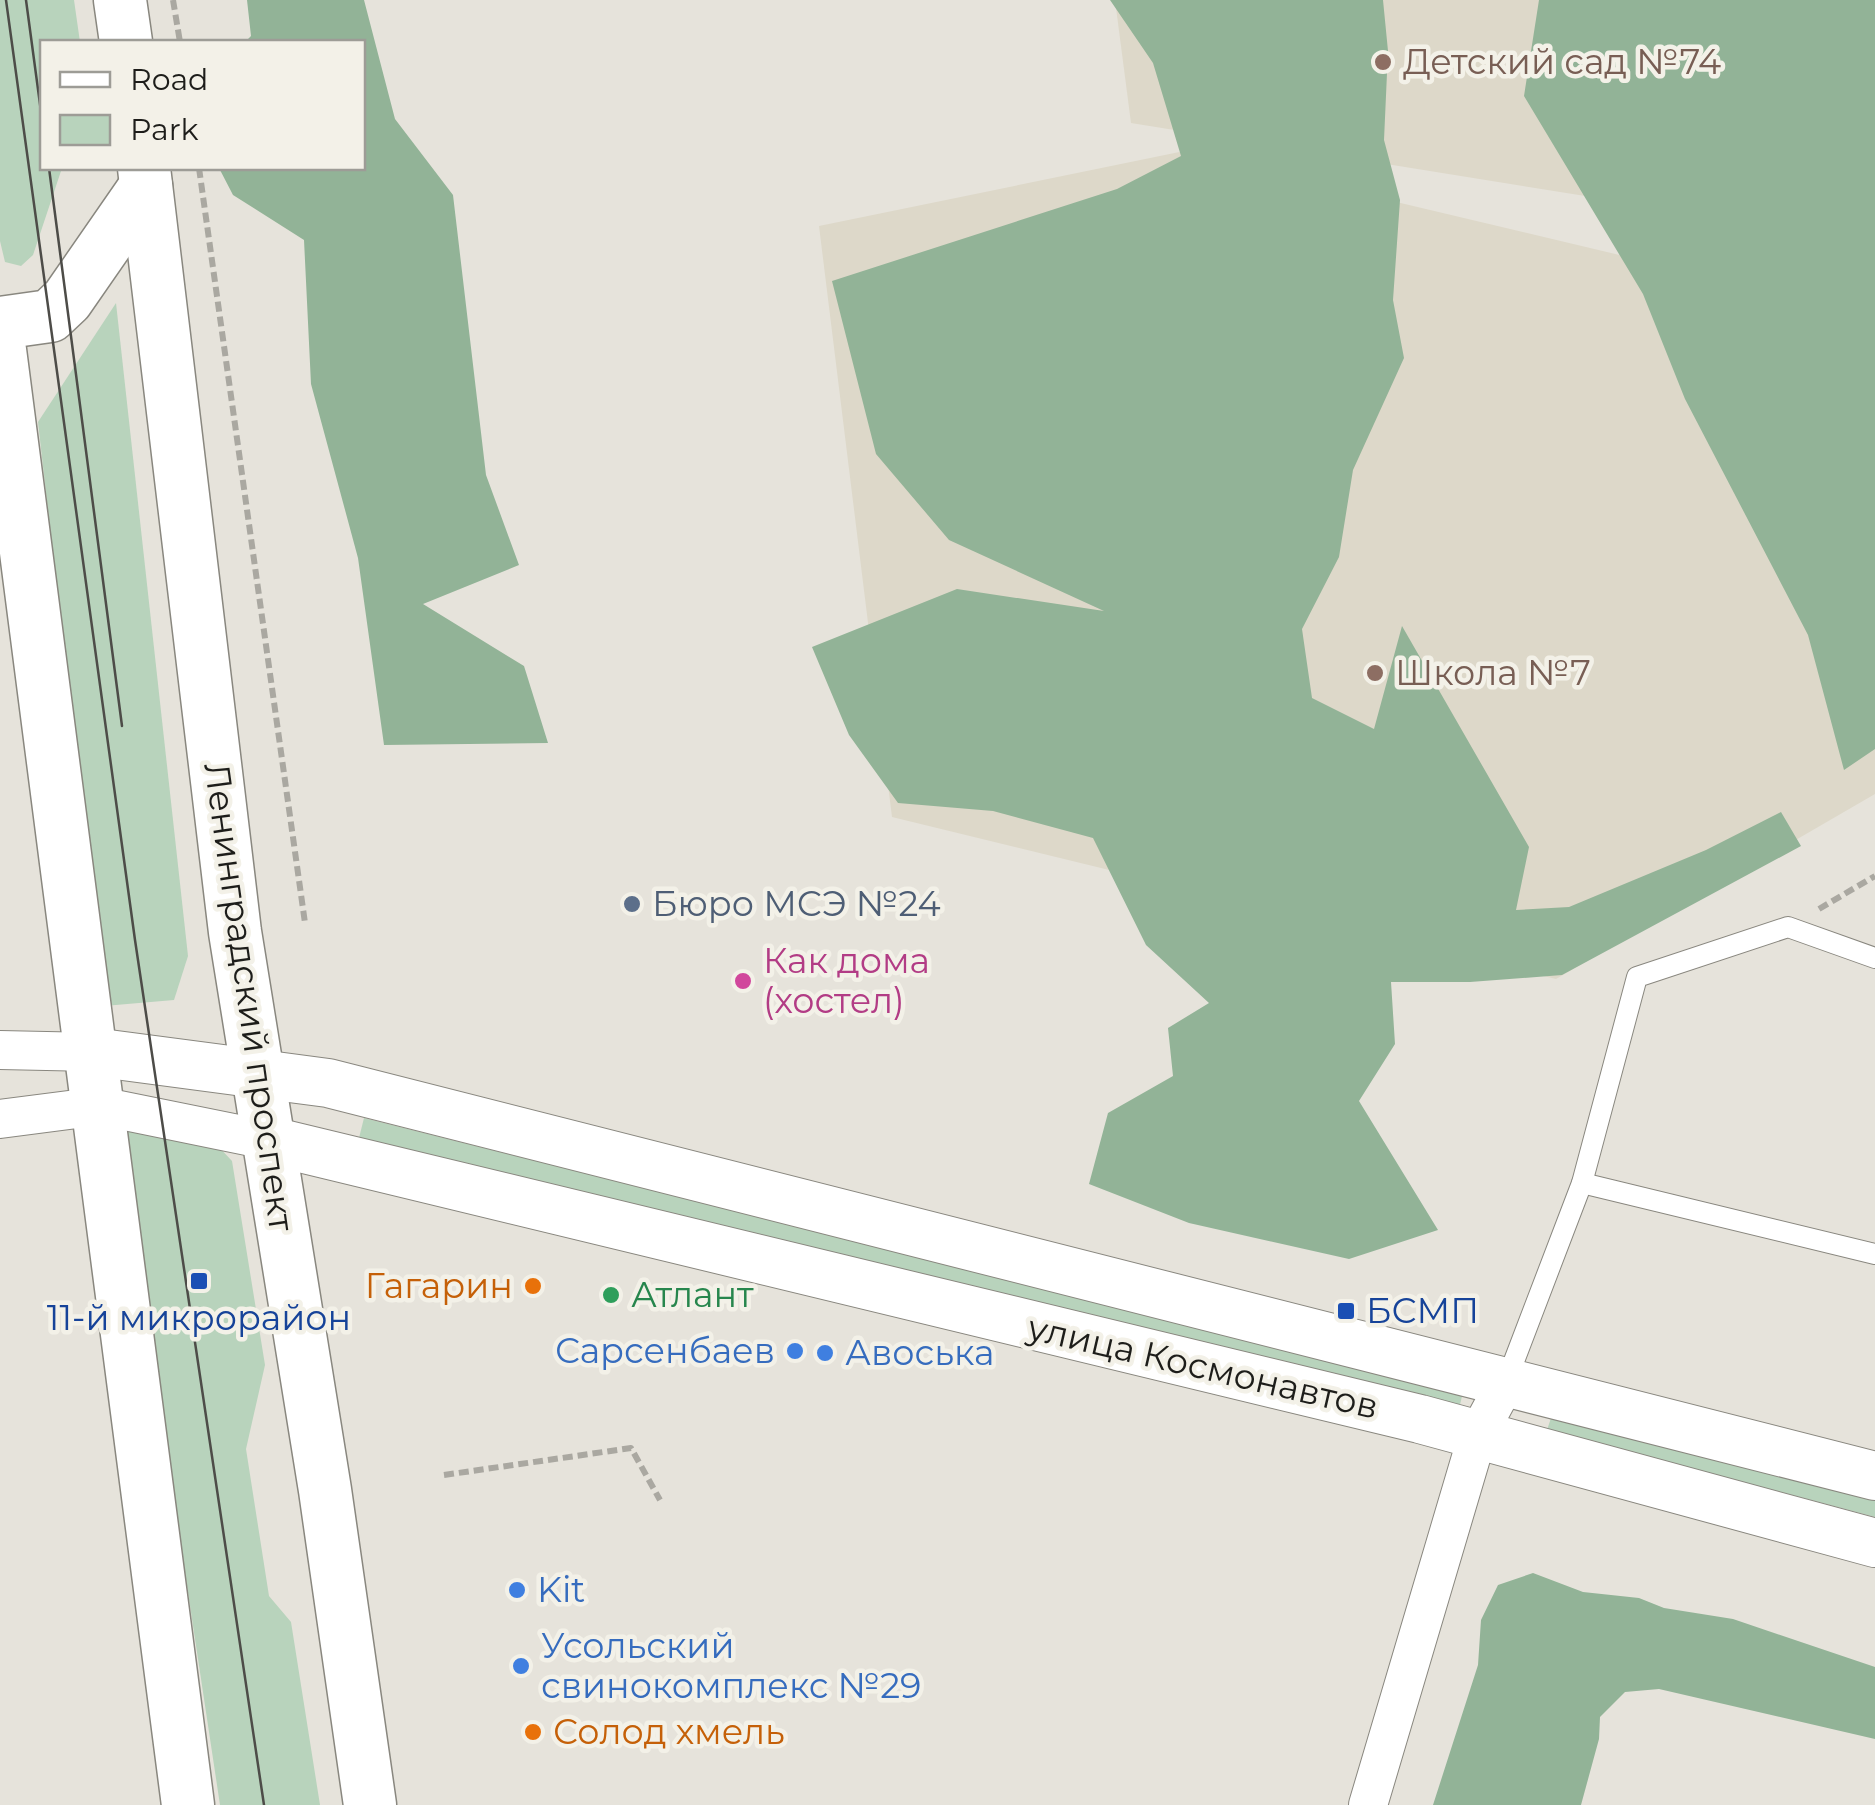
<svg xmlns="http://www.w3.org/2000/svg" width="1875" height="1805" font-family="Montserrat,sans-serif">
<rect width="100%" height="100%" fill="#e6e3db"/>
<g fill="#ddd8c9">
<path d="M1115 0H1661L1604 199 1131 123Z"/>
<path d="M1194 149 1266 171 1691 272 1875 552V794L1556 979 892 817 819 226Z"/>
</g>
<g fill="#b8d3bc">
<path d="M0 0H74L80 42H42V168H62L33 255 21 266 5 262 0 241Z"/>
<path d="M116 303 188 956 174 1000 104 1006 38 422Z"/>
<path d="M116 1114 199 1126 232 1161 265 1365 246 1449 269 1596 291 1622 320 1805H220Z"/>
<path d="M364 1118 1463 1392 1458 1413 359 1138Z"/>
<path d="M1552 1415 1875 1500V1517L1547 1430Z"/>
</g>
<g fill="#92b397">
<path d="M247 0H364L395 119 453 195 486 475 519 565 423 604 524 666 548 743 384 745 358 558 311 384 304 240 233 195 219 168H362V42H245L251 36Z"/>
<path d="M1110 0H1383L1388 51 1384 140 1400 200 1393 300 1404 358 1353 470 1339 557 1302 629 1312 698 1374 729 1402 626 1529 847 1516 910 1569 907 1706 850 1781 812 1801 846 1562 975 1470 982H1391L1395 1044 1359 1101 1438 1230 1349 1259 1189 1223 1089 1184 1108 1113 1173 1076 1168 1028 1209 1003 1146 945 1093 838 993 811 898 803 849 735 812 647 957 589 1104 611 949 540 876 454 832 281 1117 189 1181 156 1153 63Z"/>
<path d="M1539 0H1875V749L1844 770 1808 635 1685 399 1643 294 1524 96Z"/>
<path d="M1533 1573 1583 1592 1639 1598 1664 1608 1733 1619 1875 1667V1739L1659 1689 1625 1692 1600 1717 1599 1739 1581 1805H1433L1478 1665 1481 1620 1498 1585Z"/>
</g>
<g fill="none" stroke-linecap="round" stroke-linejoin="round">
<defs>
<g id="service">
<path d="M1582 1183 1875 1254"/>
<path d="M1506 1382 1582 1183 1637 977 1788 927 1875 958"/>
</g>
<g id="minor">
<path d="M0 1050 93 1052"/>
<path d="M0 1119 100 1106 267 1140"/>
<path d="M1368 1805 1478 1434 1505 1384"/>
</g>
<g id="tertiary">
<path d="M93 1052 328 1083 1875 1476"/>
<path d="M267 1140 1420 1419 1875 1543"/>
</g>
<g id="secondary">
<path d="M120 0 126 42"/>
<path d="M144 168 235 932 325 1490 370 1805"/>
<path d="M0 323 50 316 67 300 146 186"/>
<path d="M0 350C65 835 122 1320 188 1805"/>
</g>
</defs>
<use href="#service" stroke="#89877f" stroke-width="22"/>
<use href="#minor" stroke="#89877f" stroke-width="40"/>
<use href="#tertiary" stroke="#89877f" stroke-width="50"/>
<use href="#secondary" stroke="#89877f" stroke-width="55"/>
<g stroke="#aaa8a1" stroke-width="6" stroke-dasharray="10 5" stroke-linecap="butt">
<path d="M173 0 180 42"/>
<path d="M199 168 305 923"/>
<path d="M1819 909 1875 876"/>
<path d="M444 1475 631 1448 660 1500"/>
</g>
<use href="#service" stroke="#fff" stroke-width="20"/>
<use href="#minor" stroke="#fff" stroke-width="38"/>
<use href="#tertiary" stroke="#fff" stroke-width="48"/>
<use href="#secondary" stroke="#fff" stroke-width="52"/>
<g stroke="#4d4c48" stroke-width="2.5">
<path d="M6 0 135 940 264 1805"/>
<path d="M26 0 42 119"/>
<path d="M49 168 122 726"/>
</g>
</g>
<g fill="#8d6e63" stroke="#f3f1e8" stroke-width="4">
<circle cx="1383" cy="62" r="10"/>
<circle cx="1375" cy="673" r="10"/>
</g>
<circle fill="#5c6f8a" stroke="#f3f1e8" stroke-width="4" cx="632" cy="904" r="10"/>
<circle fill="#d1479c" stroke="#f3f1e8" stroke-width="4" cx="743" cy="981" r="10"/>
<g fill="#1a4fb4" stroke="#f3f1e8" stroke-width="4">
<rect x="189" y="1271" width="20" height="20" rx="5"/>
<rect x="1336" y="1301" width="20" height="20" rx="5"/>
</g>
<g fill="#e8710a" stroke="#f3f1e8" stroke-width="4">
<circle cx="533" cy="1286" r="10"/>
<circle cx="533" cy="1732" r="10"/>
</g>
<circle fill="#2e9e5b" stroke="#f3f1e8" stroke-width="4" cx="611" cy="1295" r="10"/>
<g fill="#3f7fe0" stroke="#f3f1e8" stroke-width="4">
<circle cx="795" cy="1351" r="10"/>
<circle cx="825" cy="1353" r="10"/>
<circle cx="517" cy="1590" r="10"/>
<circle cx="521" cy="1666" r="10"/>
</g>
<g text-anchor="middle" stroke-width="9" stroke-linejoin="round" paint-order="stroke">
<g font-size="35" fill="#785e54" stroke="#f3f1e8" text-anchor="start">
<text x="1403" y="74">Детский сад №74</text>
<text x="1395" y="685">Школа №7</text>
</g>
<g font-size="35" fill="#4e5e75" stroke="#f3f1e8" text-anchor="start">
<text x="652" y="916">Бюро МСЭ №24</text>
</g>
<g font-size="35" fill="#b23c85" stroke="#f3f1e8" text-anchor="start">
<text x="763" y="973">Как дома<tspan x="763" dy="40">(хостел)</tspan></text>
</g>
<g font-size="35" fill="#1d1d1a" stroke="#f3f1e8">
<text transform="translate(249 997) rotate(82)" y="12">Ленинградский проспект</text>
<text transform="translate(1203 1367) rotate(13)" y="12">улица Космонавтов</text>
</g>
<g font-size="35" fill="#c56008" stroke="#f3f1e8" text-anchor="end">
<text x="513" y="1298">Гагарин</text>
<text x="553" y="1744" text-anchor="start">Солод хмель</text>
</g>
<g font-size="35" fill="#27864d" stroke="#f3f1e8" text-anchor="start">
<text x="631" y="1307">Атлант</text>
</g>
<g font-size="35" fill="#164399" stroke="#f3f1e8" text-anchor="start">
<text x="1366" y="1323">БСМП</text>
<text x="199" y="1330" text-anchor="middle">11-й микрорайон</text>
</g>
<g font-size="35" fill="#366cbe" stroke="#f3f1e8" text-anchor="start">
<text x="775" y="1363" text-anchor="end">Сарсенбаев</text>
<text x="845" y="1365">Авоська</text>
<text x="537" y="1602">Kit</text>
<text x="541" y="1658">Усольский<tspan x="541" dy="40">свинокомплекс №29</tspan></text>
</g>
</g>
<rect x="40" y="40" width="325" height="130" fill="#f3f1e8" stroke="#9d9c96" stroke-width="2.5"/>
<rect x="60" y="72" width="50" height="15" fill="#ffffff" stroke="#9d9c96" stroke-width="2.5"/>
<text x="130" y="90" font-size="30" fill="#1d1d1a">Road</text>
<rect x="60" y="115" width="50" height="30" fill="#b8d3bc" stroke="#9d9c96" stroke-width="2.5"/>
<text x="130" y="140" font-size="30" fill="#1d1d1a">Park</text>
</svg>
